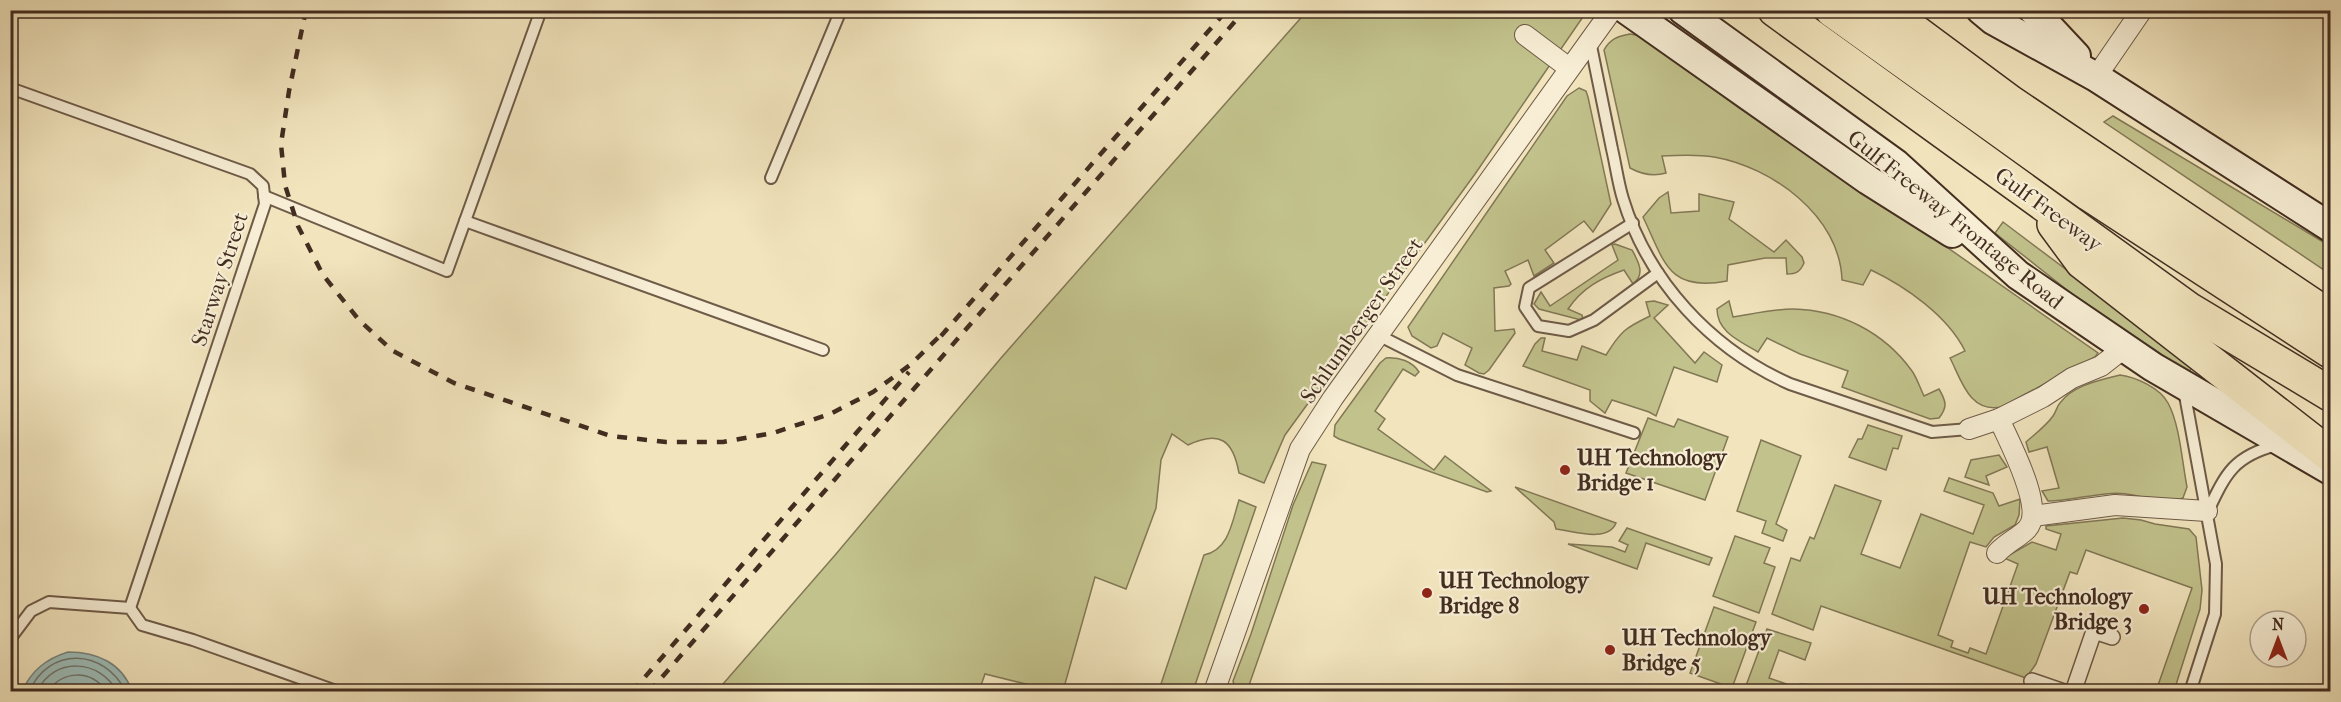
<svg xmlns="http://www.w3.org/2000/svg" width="2341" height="702" font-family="'IM FELL French Canon',serif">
<rect width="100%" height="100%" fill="#f2e5be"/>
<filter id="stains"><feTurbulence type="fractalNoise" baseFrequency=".00333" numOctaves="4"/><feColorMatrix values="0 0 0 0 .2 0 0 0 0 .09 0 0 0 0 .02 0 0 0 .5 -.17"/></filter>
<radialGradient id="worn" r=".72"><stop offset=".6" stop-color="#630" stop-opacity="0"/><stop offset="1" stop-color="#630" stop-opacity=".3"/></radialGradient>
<g fill="#c2c28c" stroke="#827856" stroke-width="1.5">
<path d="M1307 11H1587L1475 174 1285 435 1264 483 1239 473C1233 440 1220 430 1188 445L1172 434 1161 460 1156 508 1126 589 1095 577 1063 691H1054L985 674 979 691 716 692 836 554 1001 358Z"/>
<path d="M1630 34 1642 36 1739 108 1878 199 2098 353 2095 357 2001 407C1969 413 1961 379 1950 358L1965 351C1948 316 1905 286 1871 270L1863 285 1842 280C1840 216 1772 167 1714 157 1697 154 1679 155 1662 156L1666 173C1653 177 1641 174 1630 168L1604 50C1610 39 1618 36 1630 34Z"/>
<path d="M1579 88 1586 91 1588 97 1611 204 1593 232 1584 221 1545 250 1554 263 1534 276 1528 260 1505 271 1511 284 1509 286 1494 288 1495 331 1514 329 1515 333 1489 370 1484 374 1479 373 1465 365 1472 348 1443 333 1437 346 1431 348 1412 336 1408 327 1567 96Z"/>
<path d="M2113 116 2330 246V274L2104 122Z"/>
<path d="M1668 192 1671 213 1699 211V194L1734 202 1729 219 1774 252 1786 240 1802 257 1804 263C1800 272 1796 274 1787 274L1786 258H1765L1728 265 1727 281C1668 292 1665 263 1643 217L1659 198Z"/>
<path d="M2003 222 2193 365 2187 376 2076 297 1995 233Z"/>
<path d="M1615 244 1632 250C1638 261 1646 274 1633 284L1624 270C1601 278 1582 288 1568 309L1582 315 1583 319 1581 320 1539 309 1534 304 1541 292 1550 306 1618 260 1612 245Z"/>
<path d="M1654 301 1668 305 1654 318 1695 363 1704 352 1722 365 1717 382 1674 367 1656 416 1649 412 1612 400 1605 413 1590 401V390L1523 366 1535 344 1541 338H1545L1542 351 1577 360 1582 346 1606 355C1621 331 1625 328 1650 316L1646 302Z"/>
<path d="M1729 301 1733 317C1752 314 1773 309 1793 309 1840 310 1884 332 1912 371 1917 378 1920 388 1924 396L1939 389C1946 401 1948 407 1939 418L1930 419 1842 387 1848 371 1800 354 1767 338 1758 352C1740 341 1717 332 1717 309Z"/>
<path d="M1386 358C1399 357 1412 361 1419 372L1415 376 1403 369 1375 411 1385 419 1378 429 1434 470 1445 456 1491 491 1487 492 1339 439 1334 436 1335 425 1380 363Z"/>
<path d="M2120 375C2136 377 2160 388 2168 403 2180 425 2182 462 2187 487L2183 498C2160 507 2155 499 2133 495 2105 489 2077 501 2048 501L2042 491 2059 488 2047 447 2029 452 2026 442C2035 434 2046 426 2053 416 2056 412 2057 406 2060 403 2073 385 2101 380 2120 375Z"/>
<path d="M1648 418 1674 427 1678 419 1728 437 1705 500 1626 473Z"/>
<path d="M1868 425 1902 436 1898 449 1893 448 1892 451 1886 470 1849 457 1858 439H1862Z"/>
<path d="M1761 440 1801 456 1776 524 1787 530 1783 541 1762 533 1766 521 1737 511Z"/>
<path d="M1999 455 2007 467 1986 476 1989 485 1965 477 1971 460Z"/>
<path d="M1312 462 1326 465 1247 691 1235 689 1233 681 1251 634 1293 505Z"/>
<path d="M1949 478 1993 493 1999 506 2020 499 2019 515 2015 525 1994 537 1986 547 1970 542 1938 635 1953 641 1951 647 1968 653 1970 648 1986 654 2018 564 2004 558 2032 542 2056 550 2061 534 2046 529V526L2123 518 2141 520 2155 524 2189 529 2196 537 2202 590 2200 609 2174 691H2156L2192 588 2086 550 2077 574 2070 572 2036 664 2026 678 1821 606 1813 630 1772 614 1791 558 1800 561 1810 537 1814 539 1835 485 1881 501 1861 554 1900 568 1921 514 1973 534 1984 505 1944 491Z"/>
<path d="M1515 487 1616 523C1608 543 1573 531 1556 529L1554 522Z"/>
<path d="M1239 500 1256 507 1193 691 1159 690 1204 555C1229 550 1232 522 1239 500Z"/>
<path d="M1627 528 1712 558 1709 565 1646 543 1637 569 1568 544 1612 547 1625 552 1628 545 1619 541Z"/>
<path d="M1735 536 1770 548 1764 563 1775 567 1759 613 1713 596Z"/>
<path d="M1714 607 1756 622 1732 688 1690 673Z"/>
<path d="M1767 629 1811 643 1805 660 1779 650 1769 678 1798 688 1800 684 1845 687 1858 691H1744Z"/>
</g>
<path fill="#9dbdb9" stroke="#79837c" stroke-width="1.5" d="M68 652C97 652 122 663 132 691H22C32 670 46 659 68 652Z"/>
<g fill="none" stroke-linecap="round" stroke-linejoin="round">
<g stroke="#70756c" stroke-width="1.5">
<path d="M29 692C49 646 104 648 126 692"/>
<path d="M37 692C53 656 101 659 117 692"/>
<path d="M47 692C63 670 91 669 107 692"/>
</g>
<defs>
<g id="service">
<path d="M1590 41C1597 77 1605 113 1612 149 1616 166 1618 183 1623 199 1648 281 1711 349 1790 384L1932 432 1969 429"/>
<path d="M10 88 250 174 263 186 265 204 130 608"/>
<path d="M771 178 841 10"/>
<path d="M264 196 447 271 541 10"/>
<path d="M465 221 823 350"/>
<path d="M1633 223 1529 288 1525 307 1538 326 1569 331 1594 320 1658 273"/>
<path d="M1378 335 1457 375 1634 433"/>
<path d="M2184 390 2216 564 2215 614 2190 692"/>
<path d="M2208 511C2226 473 2234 456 2277 445"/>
<path d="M10 639 31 611 49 602 130 608 142 625 193 640 339 692"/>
</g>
<g id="pedestrian">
<path d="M2032 681 2064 692"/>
<path d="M2073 692 2094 631 2112 637"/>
</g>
<g id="minor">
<path d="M1525 35 1569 68"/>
<path d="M2096 77 2142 10"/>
<path d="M1969 429 1999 419 2043 397 2072 378 2101 366 2124 348"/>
<path d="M2033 516 2115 505 2207 511"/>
<path d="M1997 553C2006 543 2018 538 2027 529 2046 509 2009 442 1999 419"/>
<path d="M1214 692 1300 449 1333 398 1612 10"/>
</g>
<g id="secondary">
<path d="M1627 10 1868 180 1952 233"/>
<path d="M1683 10 1896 164 2018 275 2153 367 2330 470"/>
<path d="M1981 10 1993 20 2096 77 2330 227"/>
<path d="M2033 10 2076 56"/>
</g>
<g id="motorway">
<path d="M1775 10 2190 310 2330 394"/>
<path d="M1832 10 2089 194 2330 351"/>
<path d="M1886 10 2010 102 2330 317"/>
<path d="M2054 224 2082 262 2330 455"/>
</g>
</defs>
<use href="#service" stroke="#6e5b48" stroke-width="14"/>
<use href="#pedestrian" stroke="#6e5b48" stroke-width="18"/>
<use href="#minor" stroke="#6e5b48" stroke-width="22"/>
<use href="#secondary" stroke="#422d20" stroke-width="32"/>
<use href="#motorway" stroke="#422d20" stroke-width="36"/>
<use href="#service" stroke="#f7eed5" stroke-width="10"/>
<use href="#pedestrian" stroke="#f7eed5" stroke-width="15"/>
<use href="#minor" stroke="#f7eed5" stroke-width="20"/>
<use href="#secondary" stroke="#f7eed5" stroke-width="28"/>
<use href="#motorway" stroke="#f2e5be" stroke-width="33"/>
<g stroke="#422d20" stroke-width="4.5" stroke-dasharray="10 10" stroke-linecap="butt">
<path d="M306 10 289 91 281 144 285 185 298 226 323 275 359 320 393 351 454 383 611 436 666 442H723L773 433 830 414 873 392 910 365 946 330"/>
<path d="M941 336 1227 10"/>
<path d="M632 692 909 372"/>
<path d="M649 692 1245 10"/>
</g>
</g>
<g fill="#8f2418" stroke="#f7eed5" stroke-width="2">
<circle cx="1565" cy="470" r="6"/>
<circle cx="1427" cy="593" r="6"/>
<circle cx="2144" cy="609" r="6"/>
<circle cx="1610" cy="650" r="6"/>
</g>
<g text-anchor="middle" stroke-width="4.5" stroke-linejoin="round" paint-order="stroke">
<g font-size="22" fill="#422d20" stroke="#f7eed5">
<text transform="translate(2049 209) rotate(36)" y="8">Gulf Freeway</text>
<text transform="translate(1956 219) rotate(39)" y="8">Gulf Freeway Frontage Road</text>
<text transform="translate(219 279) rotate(-72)" y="8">Starway Street</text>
<text transform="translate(1361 320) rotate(-55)" y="8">Schlumberger Street</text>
</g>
<g font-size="22" font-weight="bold" fill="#422d20" stroke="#f7eed5" text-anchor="start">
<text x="1577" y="465">UH Technology<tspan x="1577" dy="25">Bridge 1</tspan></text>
<text x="1439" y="588">UH Technology<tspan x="1439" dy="25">Bridge 8</tspan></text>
<text x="2132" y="604" text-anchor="end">UH Technology<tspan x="2132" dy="25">Bridge 3</tspan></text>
<text x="1622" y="645">UH Technology<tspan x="1622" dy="25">Bridge 5</tspan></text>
</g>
</g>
<rect width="2341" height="702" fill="none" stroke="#f2e5be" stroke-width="36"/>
<rect x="12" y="12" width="2317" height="678" fill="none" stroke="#422d20" stroke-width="3"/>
<rect x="18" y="18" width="2305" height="666" fill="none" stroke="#422d20" stroke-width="1.5"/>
<g transform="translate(2278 639)"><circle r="28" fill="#f7eed5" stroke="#afa18d" stroke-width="1.5"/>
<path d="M0-4.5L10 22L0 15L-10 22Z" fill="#8f2418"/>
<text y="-9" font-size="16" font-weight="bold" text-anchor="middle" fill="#422d20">N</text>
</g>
<rect width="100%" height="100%" filter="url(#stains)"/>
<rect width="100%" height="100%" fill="url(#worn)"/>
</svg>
